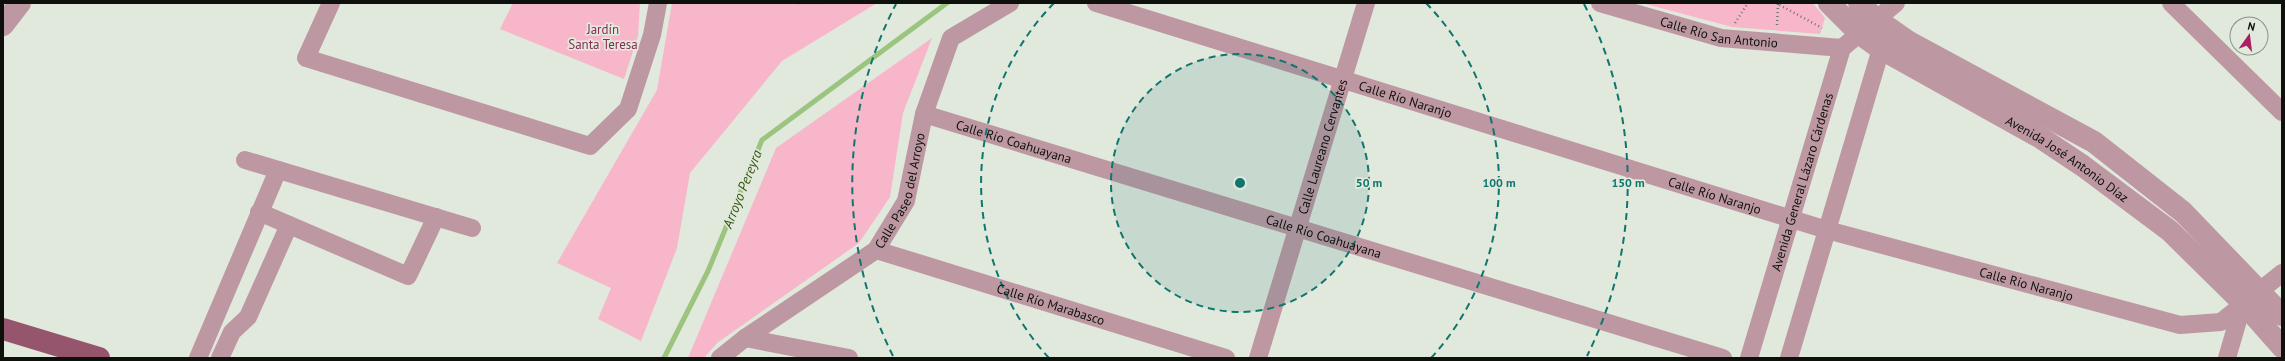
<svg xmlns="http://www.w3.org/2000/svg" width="2285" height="361" font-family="'PT Sans',sans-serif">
<rect width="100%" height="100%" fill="#e1e8dc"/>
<g fill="#f8b6cb">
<path d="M513 3H640L638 36 624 79 500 29Z"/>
<path d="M672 3H877L782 61 690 173 677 248 641 341 598 319 611 288 557 263 657 90Z"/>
<path d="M1642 3H1813L1825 18 1820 34 1732 27Z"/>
<path d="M932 38 903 113 890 197 859 243 717 343 704 358H688L776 148Z"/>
</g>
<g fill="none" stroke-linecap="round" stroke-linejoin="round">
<path stroke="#9bc47e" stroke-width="5" d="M664 358 708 271 762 140 947 3"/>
<g stroke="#72766e" stroke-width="2.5" stroke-dasharray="1 3" stroke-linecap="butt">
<path d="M798 3H824"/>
<path d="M1776 3 1822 28"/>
<path d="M1735 23 1748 3"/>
<path d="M1777 25 1778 4 1780 3"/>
</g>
<g stroke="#bd98a3" stroke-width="18">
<path d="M331 3 306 58 590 146 628 109 652 35 658 3"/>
<path id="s1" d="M1096 3 1827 230 2180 325 2221 322 2282 273"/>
<path id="s2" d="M1600 3 1721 38 1842 48"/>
<path d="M2171 3 2282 112"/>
<path id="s3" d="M924 114 1723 358"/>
<path d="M245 160 472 228"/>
<path d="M259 212 408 276 436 217"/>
<path id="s4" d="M876 250 1226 358"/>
<path d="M745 338 849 358"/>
<path d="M198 358 278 170"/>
<path d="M220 358 232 332 248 317 289 225"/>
<path id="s5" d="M720 358 745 338 876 250 906 201 924 114 951 38 1010 3"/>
<path id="s6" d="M1258 358 1366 3"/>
<path id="s7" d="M1749 358 1842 48 1896 3"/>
<path d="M1789 358 1881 49 1879 36"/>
<path d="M2227 358 2243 303"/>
</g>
<g stroke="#bd98a3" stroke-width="22">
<path id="s8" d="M1829 3 1859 33 1881 49 2041 138 2083 166 2170 231 2243 303 2282 347"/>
<path d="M1859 3 1876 19 1909 42 2094 142 2183 212 2282 315"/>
<path d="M3 25 20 3"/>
</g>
<path stroke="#95556c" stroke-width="22" d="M3 329 99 358"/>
</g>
<circle cx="1240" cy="183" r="129" fill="#0f766e" fill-opacity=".12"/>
<g fill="none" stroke="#0f766e" stroke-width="2" stroke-dasharray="7 5">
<circle cx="1240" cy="183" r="129"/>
<path d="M1049 358A259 259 0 0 1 1054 3M1426 3A259 259 0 0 1 1431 358"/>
<path d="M893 356A388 388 0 0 1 896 4M1584 4A388 388 0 0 1 1587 356"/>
</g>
<g text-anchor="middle" stroke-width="3.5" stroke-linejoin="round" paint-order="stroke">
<g font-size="13" fill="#8a2b54" stroke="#e1e8dc">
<text x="603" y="34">Jardín<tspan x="603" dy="15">Santa Teresa</tspan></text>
</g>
<g font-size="13" fill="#0e100c" stroke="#e1e8dc">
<text dy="5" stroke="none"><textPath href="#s2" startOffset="123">Calle Río San Antonio</textPath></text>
<text dy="5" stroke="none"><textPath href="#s1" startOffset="324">Calle Río Naranjo</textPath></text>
<text dy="5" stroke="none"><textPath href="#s3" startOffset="94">Calle Río Coahuayana</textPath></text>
<text dy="5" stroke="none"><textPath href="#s6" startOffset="221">Calle Laureano Cervantes</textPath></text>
<text dy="5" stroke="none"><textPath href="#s8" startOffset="286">Avenida José Antonio Díaz</textPath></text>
<text dy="5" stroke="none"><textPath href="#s7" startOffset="184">Avenida General Lázaro Cárdenas</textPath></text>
<text dy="5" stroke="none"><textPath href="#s5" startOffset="255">Calle Paseo del Arroyo</textPath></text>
<text dy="5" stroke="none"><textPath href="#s1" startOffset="648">Calle Río Naranjo</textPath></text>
<text dy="5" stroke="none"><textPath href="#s3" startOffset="418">Calle Río Coahuayana</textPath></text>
<text dy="5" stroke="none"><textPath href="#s1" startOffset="972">Calle Río Naranjo</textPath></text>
<text dy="5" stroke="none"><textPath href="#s4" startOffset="183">Calle Río Marabasco</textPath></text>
</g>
<g font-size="14" font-style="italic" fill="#33570d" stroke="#e1e8dc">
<text transform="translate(742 189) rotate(-68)" y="5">Arroyo Pereyra</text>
</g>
</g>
<circle cx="1240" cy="183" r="6" fill="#0f766e" stroke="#e1e8dc" stroke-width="2"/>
<g font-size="12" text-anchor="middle" font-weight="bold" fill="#0f766e" stroke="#e1e8dc" stroke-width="3.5" stroke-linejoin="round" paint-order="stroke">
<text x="1369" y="187">50 m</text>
<text x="1499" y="187">100 m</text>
<text x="1628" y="187">150 m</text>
</g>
<rect width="2285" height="361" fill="none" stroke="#0e100c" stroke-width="8"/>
<g transform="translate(2249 36) rotate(14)"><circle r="19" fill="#e1e8dc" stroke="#8d9289"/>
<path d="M0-3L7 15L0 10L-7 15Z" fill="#aa1f62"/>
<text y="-6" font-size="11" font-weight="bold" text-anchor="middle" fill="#0e100c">N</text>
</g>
</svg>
